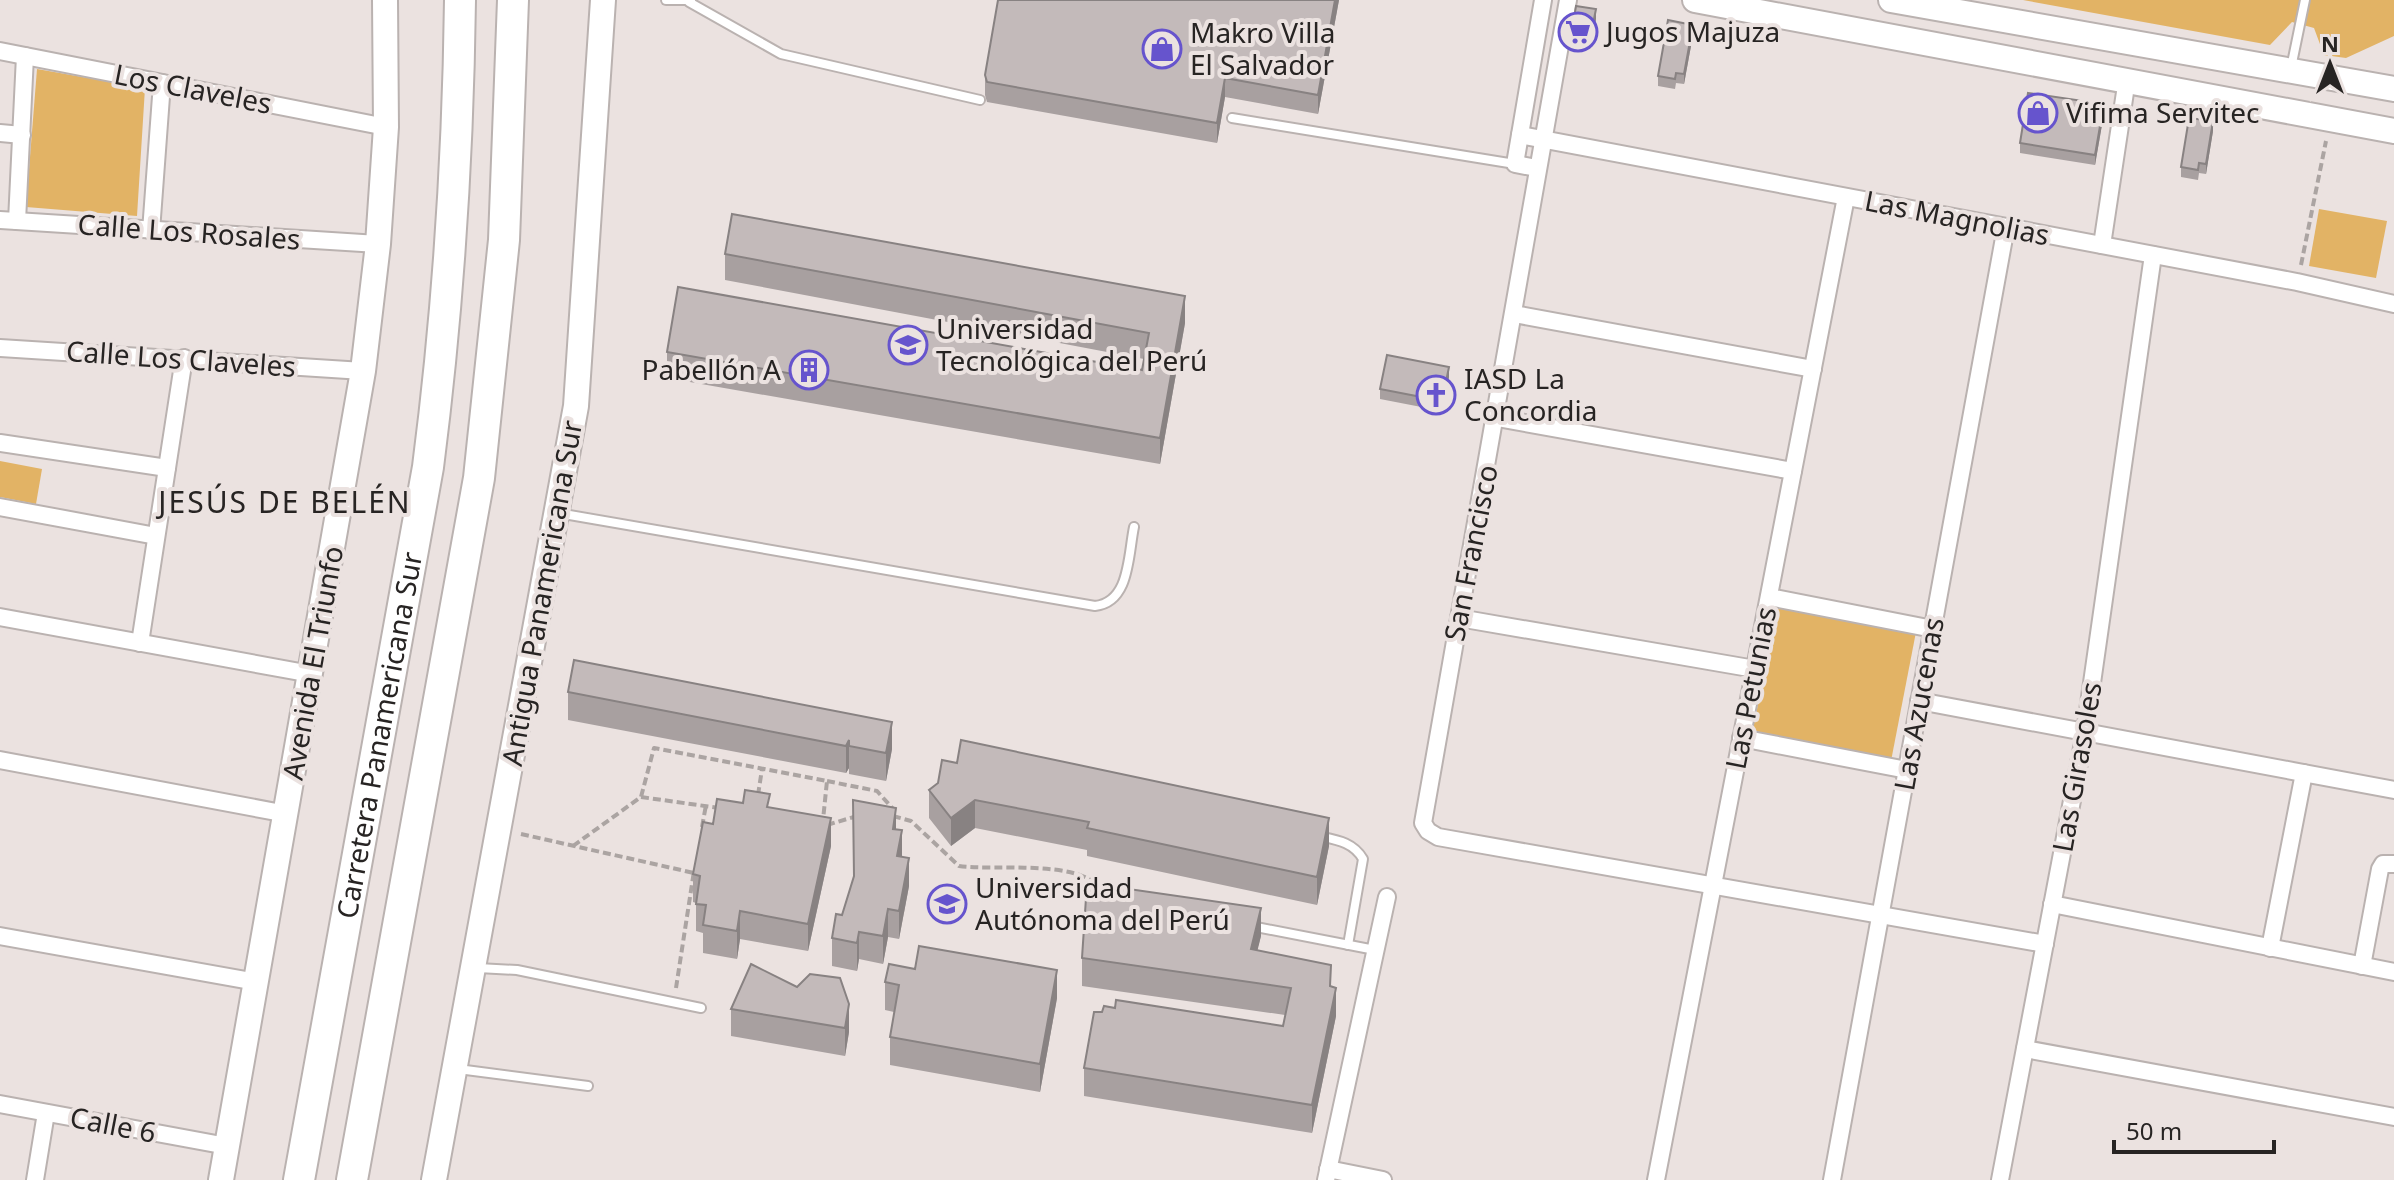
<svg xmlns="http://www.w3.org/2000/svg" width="2394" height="1180" font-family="'Noto Sans',sans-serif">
<rect width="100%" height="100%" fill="#ebe2e0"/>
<g fill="#e2b365">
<path d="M2023 0H2394V36L2346 58 2324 55 2314 28 2292 22 2270 45Z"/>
<path d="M37 69 145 88 137 216 26 207Z"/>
<path d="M2319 209 2387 221 2376 278 2309 266Z"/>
<path d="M0 461 42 469 36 504 0 497Z"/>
<path d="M1778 605 1916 632 1891 761 1752 734Z"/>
</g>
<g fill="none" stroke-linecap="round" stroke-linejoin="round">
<defs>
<g id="service">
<path d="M666 0H691"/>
<path d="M689 2 781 54 980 100"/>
<path d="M2291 68 2305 0"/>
<path d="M1232 118 1515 164"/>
<path d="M558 513 1095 606C1130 602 1128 556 1134 527"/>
<path d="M1318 836C1337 840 1353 842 1363 859L1348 945"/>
<path d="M1251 926 1375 950"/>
<path d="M478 968 517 970 701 1008"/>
<path d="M458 1069 588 1086"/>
</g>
<g id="minor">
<path d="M1568 0 1423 823 1428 831 1438 837 2045 944"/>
<path d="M0 51 386 127"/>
<path d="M0 133 22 135"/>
<path d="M1520 135 2297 282 2394 304"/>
<path d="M1537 168 1515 164 1543 0"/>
<path d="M0 220 378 244"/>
<path d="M17 221 25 56"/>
<path d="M151 231 162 83"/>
<path d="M2102 245 2127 79"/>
<path d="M1514 314 1813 369"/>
<path d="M0 348 363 371"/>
<path d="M1497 418 1793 471"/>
<path d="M0 443 167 468"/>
<path d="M0 507 156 536"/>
<path d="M1769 597 1933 629"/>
<path d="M0 617 311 674"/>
<path d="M1459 618 1755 669"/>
<path d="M140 643 184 358"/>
<path d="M1919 701 2394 790"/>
<path d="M1741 738 1907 770"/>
<path d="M0 760 287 814"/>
<path d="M2052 904 2394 972"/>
<path d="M0 936 256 982"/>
<path d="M2270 948 2304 773"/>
<path d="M2362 966 2380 869 2383 864H2394"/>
<path d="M2025 1049 2394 1117"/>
<path d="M0 1104 227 1146"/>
<path d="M1328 1169 1383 1180"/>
<path d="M35 1180 46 1113"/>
<path d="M1326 1180 1387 897"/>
<path d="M1656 1180 1846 197"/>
<path d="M1832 1180 2006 227"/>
<path d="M2000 1180 2085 732 2153 255"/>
</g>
<g id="secondary">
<path d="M1695 0 2394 131"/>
<path d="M1891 0 2394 89"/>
<path d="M221 1180 363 371 378 244 386 127 385 0"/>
<path d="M434 1180 576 406 603 0"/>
</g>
<g id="motorway">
<path id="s1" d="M299 1180 428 467C448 312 458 157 460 0"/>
<path d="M352 1180 479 478 504 240 513 0"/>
</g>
</defs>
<use href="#service" stroke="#bab2b0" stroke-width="12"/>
<use href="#minor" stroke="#bab2b0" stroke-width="20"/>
<use href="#secondary" stroke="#bab2b0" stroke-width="28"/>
<use href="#motorway" stroke="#bab2b0" stroke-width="34"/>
<g stroke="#aba4a2" stroke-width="4" stroke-dasharray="8 4" stroke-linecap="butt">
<path d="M2301 265 2326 141"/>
<path d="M827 781 877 791 894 810"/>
<path d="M758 795 762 769"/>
<path d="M641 797 719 808"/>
<path d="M893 816 911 821 959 866C995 871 1077 859 1100 888"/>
<path d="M827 825 857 816"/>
<path d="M702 827 706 805"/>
<path d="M521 834 694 873"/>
<path d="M573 846 641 797 654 748 827 781 823 820"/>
<path d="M676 988 694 871"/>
</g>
<use href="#service" stroke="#fff" stroke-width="8"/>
<use href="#minor" stroke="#fff" stroke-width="16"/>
<use href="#secondary" stroke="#fff" stroke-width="24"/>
<use href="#motorway" stroke="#fff" stroke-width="30"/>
</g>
<g fill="#a8a0a0">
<path d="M1339 0 1318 114 1225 97 1217 143 987 102 985 95V75Z"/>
<path d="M1596 19 1590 49 1571 46V36Z"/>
<path d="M1693 35 1684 84 1676 83 1675 89 1658 86V76Z"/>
<path d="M2097 108 2103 119 2095 165 2020 153V143Z"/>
<path d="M2213 131 2206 174 2199 173 2198 180 2181 177V167Z"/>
<path d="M725 254 1185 323 1160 464 667 378V352L1142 370 1144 359 725 280Z"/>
<path d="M1449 377 1442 411 1380 399V389Z"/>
<path d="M568 692 892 749 886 781 849 774V768L846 773 568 720Z"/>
<path d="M929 790 1329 846 1317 905 1087 856V850L975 828 951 846 929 818Z"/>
<path d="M770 807 831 846 808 951 740 939 737 959 703 953V933L696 931V903L693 902V874L713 824Z"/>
<path d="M896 829 909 886 899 939 888 937 883 964 859 959 857 971 832 966V938Z"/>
<path d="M1261 936 1257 950 1331 987 1336 1016 1312 1133 1084 1096V1068L1102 1012 1115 1008 1283 1026 1285 1015 1082 986V958Z"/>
<path d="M885 982 1057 998 1040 1092 890 1065V1037L894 1012 885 1010Z"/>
<path d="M797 987 849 1032 845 1056 731 1036V1009Z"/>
</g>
<g fill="#888282">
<path d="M1335 0H1339L1318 114V95Z"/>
<path d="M1596 9V19L1590 49V39Z"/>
<path d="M1693 25V35L1684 84V74Z"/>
<path d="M1225 78V97L1217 143V123Z"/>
<path d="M2103 109V119L2095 165V155Z"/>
<path d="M2213 121V131L2206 174V164Z"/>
<path d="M1185 296V323L1160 464V438Z"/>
<path d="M1449 367V377L1442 411V401Z"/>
<path d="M892 722V749L886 781V753Z"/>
<path d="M849 740V768L846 773V746Z"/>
<path d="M975 800V828L951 846V818Z"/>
<path d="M896 808V836L893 829Z"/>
<path d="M831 818V846L808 951V924Z"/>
<path d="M1329 818V846L1317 905V877Z"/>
<path d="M902 830V858L897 856Z"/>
<path d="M909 858V886L899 939V911Z"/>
<path d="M1261 908V936L1251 977V949Z"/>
<path d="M888 909V937L883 964V936Z"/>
<path d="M740 911V939L737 959V931Z"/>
<path d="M859 932V959L857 971V943Z"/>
<path d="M1057 970V998L1040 1092V1064Z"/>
<path d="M1336 988V1016L1312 1133V1105Z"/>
<path d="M849 1004V1032L845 1056V1028Z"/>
</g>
<g fill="#c3baba" stroke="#888282" stroke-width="2">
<path d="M998 0H1335L1318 95 1225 78 1217 123 987 82 985 75Z"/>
<path d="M1576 6 1596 9 1590 39 1571 36Z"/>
<path d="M1668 20 1693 25 1684 74 1676 73 1675 79 1658 76Z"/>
<path d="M2028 93 2097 103 2096 108 2103 109 2095 155 2020 143Z"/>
<path d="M2189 118 2213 121 2206 164 2199 163 2198 170 2181 167Z"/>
<path d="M732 214 1185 296 1160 438 667 352 678 287 1142 370 1149 333 725 254Z"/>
<path d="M1387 355 1449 367 1442 401 1380 389Z"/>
<path d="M574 660 892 722 886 753 849 746V740L846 746 568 692Z"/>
<path d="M961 740 1329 818 1317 877 1087 828 1089 822 975 800 951 818 929 790 938 783 942 760 957 763Z"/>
<path d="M745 790 770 794 767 807 831 818 808 924 740 911 737 931 703 925 706 905 696 904 700 876 693 874 703 822 713 824 717 799 743 803Z"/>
<path d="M853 800 896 808 893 829 902 830 897 856 909 858 899 911 888 909 883 936 859 932 857 943 832 938 836 914 842 915 854 876Z"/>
<path d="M1087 883 1261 908 1251 949 1331 965 1330 986 1336 988 1312 1105 1084 1068 1094 1012H1102L1104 1006 1115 1008 1116 1000 1283 1026 1291 988 1082 958Z"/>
<path d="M919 946 1057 970 1040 1064 890 1037 899 985 885 982 889 964 915 969Z"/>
<path d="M751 964 797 987 810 974 840 978 849 1004 845 1028 731 1009Z"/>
</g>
<defs>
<symbol id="supermarket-ring" viewBox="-11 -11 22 22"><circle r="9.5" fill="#ebe2e0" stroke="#6654cd" stroke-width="1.5"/><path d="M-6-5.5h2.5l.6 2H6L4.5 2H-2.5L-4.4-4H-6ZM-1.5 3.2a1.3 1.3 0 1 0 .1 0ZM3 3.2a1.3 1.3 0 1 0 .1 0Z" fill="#6654cd"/></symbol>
<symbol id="shop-ring" viewBox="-11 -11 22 22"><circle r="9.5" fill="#ebe2e0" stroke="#6654cd" stroke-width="1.5"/><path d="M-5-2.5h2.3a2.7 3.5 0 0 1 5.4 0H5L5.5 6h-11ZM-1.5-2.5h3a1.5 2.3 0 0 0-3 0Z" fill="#6654cd"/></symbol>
<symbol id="university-ring" viewBox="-11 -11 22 22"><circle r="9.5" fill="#ebe2e0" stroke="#6654cd" stroke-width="1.5"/><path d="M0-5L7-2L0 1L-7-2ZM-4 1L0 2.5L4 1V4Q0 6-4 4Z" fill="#6654cd"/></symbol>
<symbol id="building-ring" viewBox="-11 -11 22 22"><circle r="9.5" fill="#ebe2e0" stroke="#6654cd" stroke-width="1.5"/><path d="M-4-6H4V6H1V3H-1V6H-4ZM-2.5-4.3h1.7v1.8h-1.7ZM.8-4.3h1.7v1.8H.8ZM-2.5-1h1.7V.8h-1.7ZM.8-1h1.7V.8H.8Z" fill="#6654cd"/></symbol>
<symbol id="church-ring" viewBox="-11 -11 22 22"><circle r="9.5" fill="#ebe2e0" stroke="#6654cd" stroke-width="1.5"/><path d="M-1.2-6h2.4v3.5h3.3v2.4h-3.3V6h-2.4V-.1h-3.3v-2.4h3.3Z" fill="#6654cd"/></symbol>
</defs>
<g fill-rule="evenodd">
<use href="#supermarket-ring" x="1556" y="10" width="44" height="44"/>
<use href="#shop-ring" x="1140" y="27" width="44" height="44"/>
<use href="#shop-ring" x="2016" y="91" width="44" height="44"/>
<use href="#university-ring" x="886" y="323" width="44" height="44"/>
<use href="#building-ring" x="787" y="348" width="44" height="44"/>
<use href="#church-ring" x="1414" y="373" width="44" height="44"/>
<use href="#university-ring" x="925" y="882" width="44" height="44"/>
</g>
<g text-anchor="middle" stroke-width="8" stroke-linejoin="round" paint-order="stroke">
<g font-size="28" fill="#272423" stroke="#ebe2e0" text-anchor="start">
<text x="1606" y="42">Jugos Majuza</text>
<text x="1190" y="43">Makro Villa<tspan x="1190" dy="32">El Salvador</tspan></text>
<text x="2066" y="123">Vifima Servitec</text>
<text x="936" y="339">Universidad<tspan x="936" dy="32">Tecnológica del Perú</tspan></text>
<text x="781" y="380" text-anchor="end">Pabellón A</text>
<text x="1464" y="389">IASD La<tspan x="1464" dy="32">Concordia</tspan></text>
<text x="975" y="898">Universidad<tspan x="975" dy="32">Autónoma del Perú</tspan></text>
</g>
<g font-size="28" fill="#272423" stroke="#ebe2e0">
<text transform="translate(193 89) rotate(11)" y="10">Los Claveles</text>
<text transform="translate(1957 218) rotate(11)" y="10">Las Magnolias</text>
<text transform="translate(189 232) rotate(4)" y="10">Calle Los Rosales</text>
<text transform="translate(181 359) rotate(4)" y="10">Calle Los Claveles</text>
<text transform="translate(1471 553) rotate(-79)" y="10">San Francisco</text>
<text transform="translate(542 593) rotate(-80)" y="10">Antigua Panamericana Sur</text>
<text transform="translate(313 663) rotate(-80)" y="10">Avenida El Triunfo</text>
<text transform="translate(1751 688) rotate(-79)" y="10">Las Petunias</text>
<text transform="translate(1919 704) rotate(-80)" y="10">Las Azucenas</text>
<text dy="10" stroke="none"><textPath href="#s1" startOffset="452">Carretera Panamericana Sur</textPath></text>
<text transform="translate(2077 767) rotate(-80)" y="10">Las Girasoles</text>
<text transform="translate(113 1125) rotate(11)" y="10">Calle 6</text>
</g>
<g font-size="30" letter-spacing="2" fill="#272423" stroke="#ebe2e0">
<text x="285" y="513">JESÚS DE BELÉN</text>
</g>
</g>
<g transform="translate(2330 64)" stroke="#ebe2e0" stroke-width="6" paint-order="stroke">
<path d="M0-6L14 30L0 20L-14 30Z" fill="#272423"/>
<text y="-12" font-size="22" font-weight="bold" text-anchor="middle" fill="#272423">N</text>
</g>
<path d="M2114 1140v12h160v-12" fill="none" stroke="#272423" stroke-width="4"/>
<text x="2126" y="1140" font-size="24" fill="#272423" stroke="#ebe2e0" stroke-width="6" paint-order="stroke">50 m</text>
</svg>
